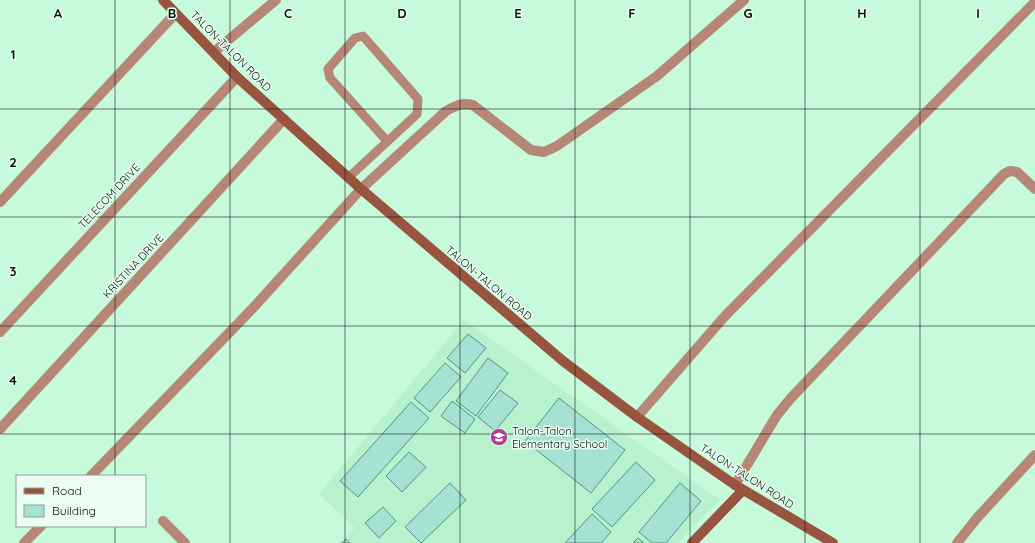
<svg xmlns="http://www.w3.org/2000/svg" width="1035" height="543" font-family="Quicksand,sans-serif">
<rect width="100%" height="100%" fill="#c7f9db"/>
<path fill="#b7f1ce" d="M464 320 720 500 678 543H338L355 528 319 494Z"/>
<g fill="#a5e2d4" stroke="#589487">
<path d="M468 334 486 348 465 373 447 358Z"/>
<path d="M488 358 508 373 476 416 456 401Z"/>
<path d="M445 363 461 377 430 412 414 398Z"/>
<path d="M500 390 518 403 495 431 478 417Z"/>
<path d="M559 398 625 450 591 493 525 441Z"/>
<path d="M452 401 475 419 465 433 441 416Z"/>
<path d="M411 402 429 418 358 497 340 481Z"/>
<path d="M409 452 426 467 402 492 386 476Z"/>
<path d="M636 462 655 480 612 527 592 509Z"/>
<path d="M450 483 466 500 421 543 405 527Z"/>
<path d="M680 483 701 501 666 543H652L639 532Z"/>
<path d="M383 507 396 521 379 538 365 523Z"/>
<path d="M592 514 611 532 601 543H565Z"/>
<path d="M638 538 644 543H633Z"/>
<path d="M346 539 350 543H342Z"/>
</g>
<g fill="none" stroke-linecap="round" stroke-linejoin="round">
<path stroke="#b68677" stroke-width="9" d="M349 177 417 114 418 99 363 36 355 38 328 69 330 78 387 141"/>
<g stroke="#b68677" stroke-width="10">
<path d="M214 52 276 0"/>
<path d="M0 202 175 14"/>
<path d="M0 332 237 77"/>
<path d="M637 417 725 316 1035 2"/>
<path d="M0 429 284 119"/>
<path d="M91 476 253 308 361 189 446 111C455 106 462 102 473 105L531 150 544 152 557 146 657 76 744 0"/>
<path d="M735 485 777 415 791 398 1004 174 1010 171 1017 172 1035 189"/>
<path d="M163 521 185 543"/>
<path d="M24 543 41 526"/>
<path d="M957 543 977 518 1035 455"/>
</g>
<g stroke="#98543f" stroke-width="10">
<path d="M163 0 237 77 361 189 563 361 637 417 735 485 833 543"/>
<path d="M692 543 743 490"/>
</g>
</g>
<path fill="none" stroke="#03140b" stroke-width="1" stroke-opacity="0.55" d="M115 0V476M230 0V543M345 0V543M460 0V543M575 0V543M690 0V543M805 0V543M920 0V543M0 109H1035M0 217H1035M0 326H1035M0 434H1035M115 526V543"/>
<defs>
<symbol id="school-disc" viewBox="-11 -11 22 22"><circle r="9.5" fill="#ae3a93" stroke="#eafef2"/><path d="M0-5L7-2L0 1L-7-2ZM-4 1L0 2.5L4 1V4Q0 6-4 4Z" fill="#fff"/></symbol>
</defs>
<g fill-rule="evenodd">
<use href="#school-disc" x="489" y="427" width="20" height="20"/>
</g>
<g text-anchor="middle" stroke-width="3" stroke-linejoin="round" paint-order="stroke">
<g font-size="11" fill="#03140b" stroke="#eafef2">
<text transform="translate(231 51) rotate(45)" y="4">TALON-TALON ROAD</text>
<text transform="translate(109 196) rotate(-47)" y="4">TELECOM DRIVE</text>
<text transform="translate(133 266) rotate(-47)" y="4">KRISTINA DRIVE</text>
<text transform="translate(489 283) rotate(40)" y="4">TALON-TALON ROAD</text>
<text transform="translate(747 476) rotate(33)" y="4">TALON-TALON ROAD</text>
</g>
<g font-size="11" fill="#03140b" stroke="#eafef2" text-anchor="start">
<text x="512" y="435">Talon-Talon<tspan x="512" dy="13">Elementary School</tspan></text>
</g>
</g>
<g font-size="13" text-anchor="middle" font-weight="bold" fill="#03140b" stroke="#eafef2" stroke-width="3" stroke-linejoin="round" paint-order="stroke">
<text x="58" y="18">A</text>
<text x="172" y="18">B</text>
<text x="288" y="18">C</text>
<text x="402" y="18">D</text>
<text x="518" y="18">E</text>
<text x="632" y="18">F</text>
<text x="748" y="18">G</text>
<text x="862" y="18">H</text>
<text x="978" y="18">I</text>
<text x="13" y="59">1</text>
<text x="13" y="167">2</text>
<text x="13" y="276">3</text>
<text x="13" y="385">4</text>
</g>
<rect x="16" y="475" width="130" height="52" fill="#eafef2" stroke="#8ea096"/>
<rect x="24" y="488" width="20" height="6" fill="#98543f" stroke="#8ea096"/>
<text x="52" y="495" font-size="12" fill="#03140b">Road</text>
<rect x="24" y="505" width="20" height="12" fill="#a5e2d4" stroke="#8ea096"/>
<text x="52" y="515" font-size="12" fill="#03140b">Building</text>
</svg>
